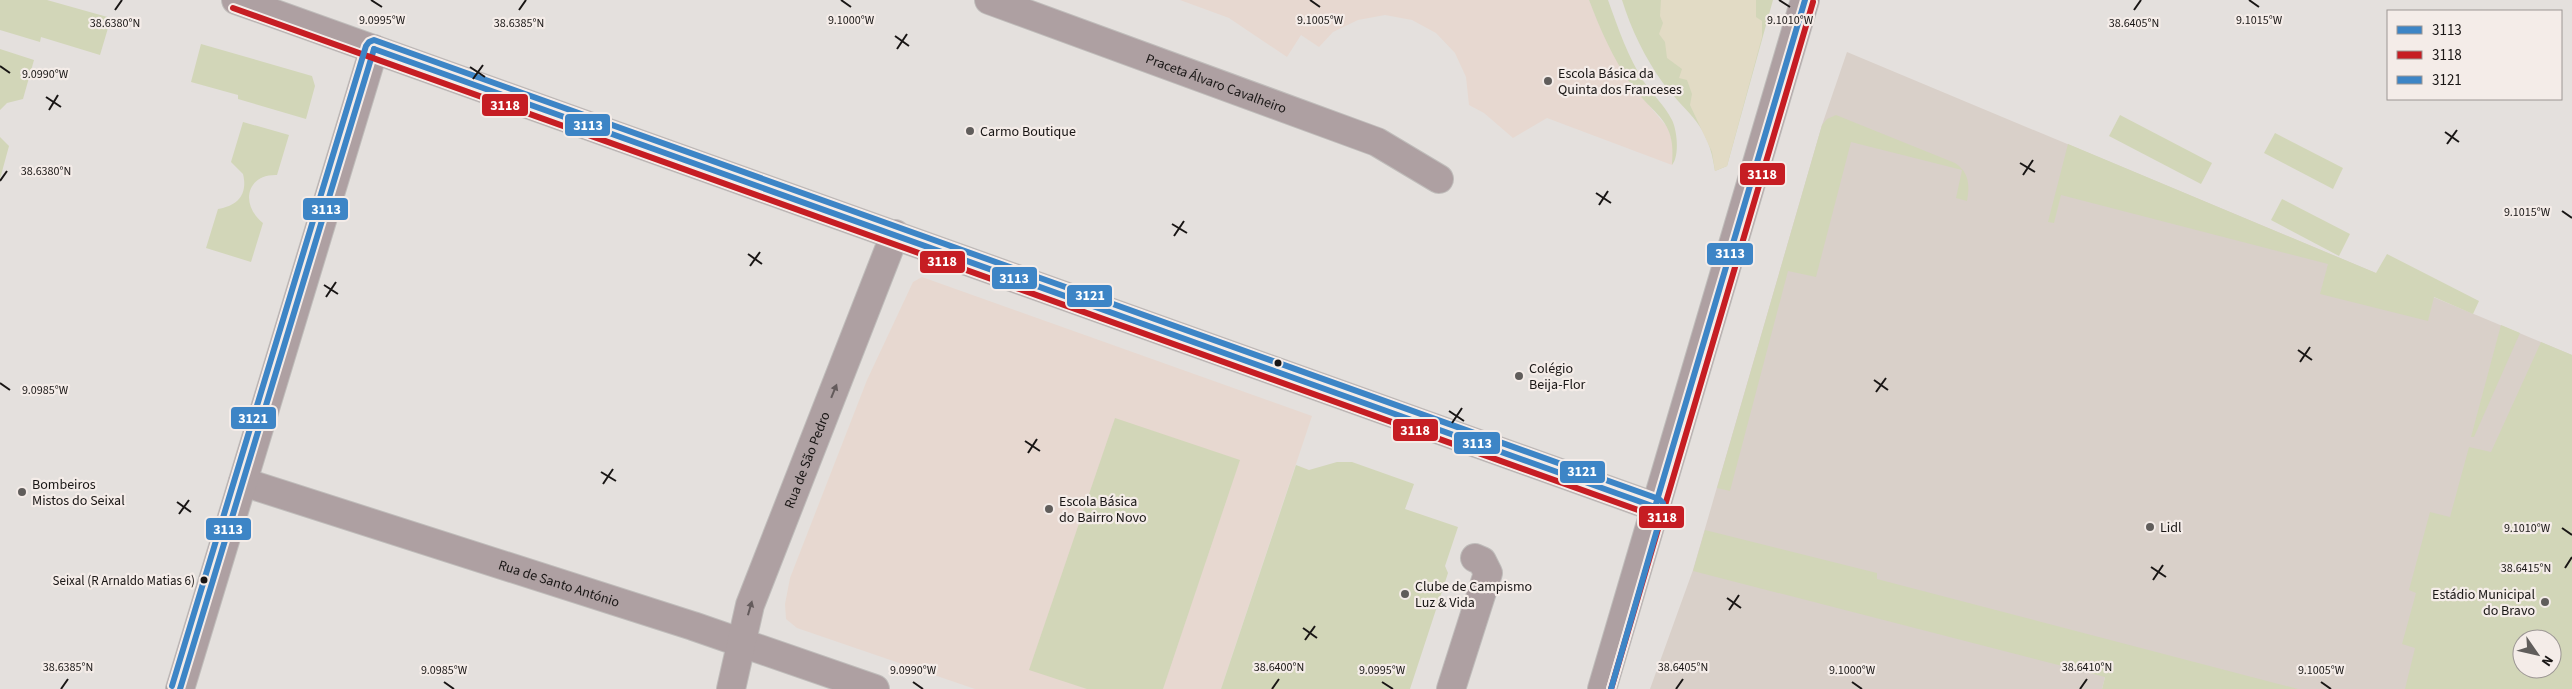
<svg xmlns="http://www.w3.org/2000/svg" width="2572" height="689" font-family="'Source Sans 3',sans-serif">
<rect width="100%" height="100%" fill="#e4e0dd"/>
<path fill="#d9d0c9" d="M1847 52 2572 355 2493 689H2151L2105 677 2102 689H1650L1693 570 1822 125Z"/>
<g fill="#e7d8d0">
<path d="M1180 0H1589L1604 35 1631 84 1668 128 1674 147 1672 165 1547 118 1513 138 1484 113 1469 105 1466 77 1455 53 1436 33 1412 20 1385 15 1358 20 1333 32 1319 47 1301 35 1287 57 1229 18Z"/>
<path d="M922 277 1312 416 1221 689H975L797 628 786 619 785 604 790 578 867 380 913 282Z"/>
</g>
<g fill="#d2d6b8" fill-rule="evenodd">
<path d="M0 0H47L111 18 100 55 41 37 40 42 0 30Z"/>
<path d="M1589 0H1608C1618 28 1628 57 1644 82 1653 95 1665 106 1672 120 1677 130 1680 156 1672 165 1677 118 1653 116 1630 83 1613 58 1600 29 1589 0Z"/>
<path d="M1622 0H1773L1727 166 1715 171C1708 122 1690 118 1663 83 1645 58 1631 29 1622 0Z"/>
<path d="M201 44 312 76 315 86 306 119 238 99V95L191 82Z"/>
<path d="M0 49 34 60 23 99 7 103 0 110Z"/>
<path d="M1836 115 1955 163C1969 172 1970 185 1967 201L1956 198 1962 170 1851 142 1816 277 1788 271 1730 491 1717 488 1822 125 1827 119Z"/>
<path d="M2120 115 2212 163 2201 184 2109 136Z"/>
<path d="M243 122 289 135 277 175C246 174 240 205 263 223L251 262 206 248 218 209C238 206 248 194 243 174L231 162Z"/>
<path d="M2275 133 2343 168 2333 189 2264 153Z"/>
<path d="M0 137 9 146 0 179Z"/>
<path d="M2068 144 2376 273 2387 254 2479 301 2473 314 2434 297 2428 321 2320 294 2328 264 2061 195 2054 223 2048 222Z"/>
<path d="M2282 199 2350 234 2339 256 2271 220Z"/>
<path d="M2501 325 2520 333 2474 437H2471Z"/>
<path d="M2541 342 2572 355V689H2405L2415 648 2402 644 2416 593 2409 590 2430 512 2450 517 2469 447 2491 452ZM2522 639H2552V669H2522Z"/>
<path d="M1115 418 1240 460 1163 689H1087L1029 670Z"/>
<path d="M1337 462H1352L1414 484 1405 509 1458 527 1445 566 1448 573 1410 689H1221L1296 465 1309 470Z"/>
<path d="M1705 530 1877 573V579L2298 689H2102L2105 677 1693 571Z"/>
</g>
<path fill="#e2dbc5" d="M1661 0H1756V17L1762 21V37L1727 166 1715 171 1712 152 1690 105 1692 94 1687 80 1679 78 1682 69 1667 58 1665 42 1659 34 1663 23 1660 16Z"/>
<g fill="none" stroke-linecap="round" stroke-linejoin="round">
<defs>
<g id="minor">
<path d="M236 0 1655 507"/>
<path id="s1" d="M989 0 1377 142 1439 179"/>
<path id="s2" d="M243 482 693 626 875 689"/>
<path d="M180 689 374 49"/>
<path id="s3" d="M731 689 750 605 895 234"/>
<path d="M1451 689 1488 573 1482 561 1475 558"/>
<path d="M1602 689 1805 0"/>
</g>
</defs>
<use href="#minor" stroke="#bfbcba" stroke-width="30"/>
<use href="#minor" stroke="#aea0a2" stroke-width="28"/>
<defs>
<g id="bus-1">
<path d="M374 49 1655 507"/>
<path d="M1655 507 1805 0"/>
<path d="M180 689 374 49"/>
</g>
<g id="bus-2">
<path d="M233 8 1652 515"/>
<path d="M1611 689 1813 2"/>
</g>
<path id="bus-3" d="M172 686 366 46 369 42 374 40 1659 499 1663 503V509L1611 689"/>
</defs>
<use href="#bus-1" stroke="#f4ece8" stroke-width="10"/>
<use href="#bus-2" stroke="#f4ece8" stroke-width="10"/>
<use href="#bus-3" stroke="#f4ece8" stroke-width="10"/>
<use href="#bus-1" stroke="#3d85c6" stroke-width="6"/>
<use href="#bus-2" stroke="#c61d23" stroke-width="6"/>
<use href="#bus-3" stroke="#3d85c6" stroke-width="6"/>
</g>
<defs><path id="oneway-solid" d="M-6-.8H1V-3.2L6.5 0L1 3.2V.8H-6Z" transform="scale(1.25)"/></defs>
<g fill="#645b5c">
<use href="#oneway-solid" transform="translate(834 391) rotate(-68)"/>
<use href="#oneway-solid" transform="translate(750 608) rotate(-74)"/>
</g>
<path fill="none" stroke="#191615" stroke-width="2" d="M371 0 382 7M841 0 851 7M1310 0 1320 7M1779 0 1790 7M2249 0 2259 7M115 10 122 0M519 10 526 0M2134 10 2141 0M895 36 909 46M897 49 907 34M0 66 10 73M470 67 485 77M473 79 483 65M46 97 61 107M49 110 58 95M2445 132 2459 142M2447 144 2457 130M2020 163 2035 172M2023 175 2033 160M0 181 7 171M1596 193 1611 203M1599 205 1608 191M2562 211 2572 218M1172 224 1187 233M1174 236 1184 221M748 254 762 264M750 266 760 252M324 285 338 294M326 297 336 282M2298 350 2312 360M2300 362 2310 347M1874 380 1888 390M0 383 10 390M1876 392 1886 378M1449 411 1464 421M1452 423 1462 408M1025 441 1040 451M1028 453 1037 439M601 472 616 481M603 484 613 469M177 502 191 512M179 514 189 500M2562 528 2572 535M2151 567 2166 577M2565 568 2572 557M2153 580 2163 565M1727 598 1741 608M1729 610 1739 595M1303 628 1317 638M1305 640 1315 626M444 682 454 689M913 682 923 689M1382 682 1393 689M1852 682 1862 689M2321 682 2331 689M61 689 68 679M1272 689 1279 679M1676 689 1683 679M2080 689 2087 679"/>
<g fill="#605d5b" stroke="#f4ece8" stroke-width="2">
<circle cx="1548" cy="81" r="5"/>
<circle cx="970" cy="131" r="5"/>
<circle cx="1519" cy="376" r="5"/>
<circle cx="22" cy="492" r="5"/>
<circle cx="1049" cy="509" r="5"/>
<circle cx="2150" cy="527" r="5"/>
<circle cx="1405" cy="594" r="5"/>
<circle cx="2545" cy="602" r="5"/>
</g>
<g fill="#191615" stroke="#f4ece8" stroke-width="2">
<circle cx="1278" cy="363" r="4.5"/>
<circle cx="204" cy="580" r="4.5"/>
</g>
<g text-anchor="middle" stroke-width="4.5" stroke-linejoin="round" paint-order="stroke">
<g font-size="13" fill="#191615" stroke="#f4ece8" text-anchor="end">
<text x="195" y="585">Seixal (R Arnaldo Matias 6)</text>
</g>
<g font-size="14" fill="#191615" stroke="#f4ece8" text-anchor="start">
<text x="1558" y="78">Escola Básica da<tspan x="1558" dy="16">Quinta dos Franceses</tspan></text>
<text x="980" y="136">Carmo Boutique</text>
<text x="1529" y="373">Colégio<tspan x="1529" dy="16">Beija-Flor</tspan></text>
<text x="32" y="489">Bombeiros<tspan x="32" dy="16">Mistos do Seixal</tspan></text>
<text x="1059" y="506">Escola Básica<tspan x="1059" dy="16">do Bairro Novo</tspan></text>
<text x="2160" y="532">Lidl</text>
<text x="1415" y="591">Clube de Campismo<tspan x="1415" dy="16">Luz &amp; Vida</tspan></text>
<text x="2535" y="599" text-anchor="end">Estádio Municipal<tspan x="2535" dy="16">do Bravo</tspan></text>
</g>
<g font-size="14" fill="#191615" stroke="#f4ece8">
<text dy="5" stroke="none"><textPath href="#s1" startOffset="242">Praceta Álvaro Cavalheiro</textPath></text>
<text dy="5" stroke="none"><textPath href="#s3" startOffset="242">Rua de São Pedro</textPath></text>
<text dy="5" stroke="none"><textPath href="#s2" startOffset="332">Rua de Santo António</textPath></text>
</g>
</g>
<g font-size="12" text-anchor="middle" fill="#191615" stroke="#f4ece8" stroke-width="4.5" stroke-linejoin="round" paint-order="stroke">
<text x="382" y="24">9.0995°W</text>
<text x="1320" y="24">9.1005°W</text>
<text x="2259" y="24">9.1015°W</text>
<text x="851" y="24">9.1000°W</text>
<text x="1790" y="24">9.1010°W</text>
<text x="115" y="27">38.6380°N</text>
<text x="519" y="27">38.6385°N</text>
<text x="2134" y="27">38.6405°N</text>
<text x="45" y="78">9.0990°W</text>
<text x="46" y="175">38.6380°N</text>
<text x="2527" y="216">9.1015°W</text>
<text x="45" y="394">9.0985°W</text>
<text x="2527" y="532">9.1010°W</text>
<text x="2526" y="572">38.6415°N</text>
<text x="68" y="671">38.6385°N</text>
<text x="1279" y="671">38.6400°N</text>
<text x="1683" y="671">38.6405°N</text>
<text x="2087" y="671">38.6410°N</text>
<text x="444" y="674">9.0985°W</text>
<text x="913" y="674">9.0990°W</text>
<text x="1382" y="674">9.0995°W</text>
<text x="1852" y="674">9.1000°W</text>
<text x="2321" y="674">9.1005°W</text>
</g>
<g stroke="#f4ece8" stroke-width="2">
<rect x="481" y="93" width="48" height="24" rx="5" fill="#c61d23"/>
<rect x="564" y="113" width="47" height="24" rx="5" fill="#3d85c6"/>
<rect x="1739" y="162" width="47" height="24" rx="5" fill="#c61d23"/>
<rect x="302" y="197" width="47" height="24" rx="5" fill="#3d85c6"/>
<rect x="1706" y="242" width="48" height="24" rx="5" fill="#3d85c6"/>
<rect x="919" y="250" width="47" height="24" rx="5" fill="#c61d23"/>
<rect x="991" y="266" width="47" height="24" rx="5" fill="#3d85c6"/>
<rect x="1066" y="284" width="47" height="24" rx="5" fill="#3d85c6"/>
<rect x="230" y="406" width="47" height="24" rx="5" fill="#3d85c6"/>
<rect x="1392" y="418" width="47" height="24" rx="5" fill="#c61d23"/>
<rect x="1453" y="431" width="48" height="24" rx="5" fill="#3d85c6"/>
<rect x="1559" y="460" width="47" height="24" rx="5" fill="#3d85c6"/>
<rect x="1638" y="505" width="47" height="24" rx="5" fill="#c61d23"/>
<rect x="205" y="517" width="47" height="24" rx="5" fill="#3d85c6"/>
</g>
<g font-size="14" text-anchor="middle" font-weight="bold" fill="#fff">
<text x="505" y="110">3118</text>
<text x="588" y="130">3113</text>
<text x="1762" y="179">3118</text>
<text x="326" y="214">3113</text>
<text x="1730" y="258">3113</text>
<text x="942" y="266">3118</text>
<text x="1014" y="283">3113</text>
<text x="1090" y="300">3121</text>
<text x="253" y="423">3121</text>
<text x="1415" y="435">3118</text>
<text x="1477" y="448">3113</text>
<text x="1582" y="476">3121</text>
<text x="1662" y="522">3118</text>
<text x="228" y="534">3113</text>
</g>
<rect x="2387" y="10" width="175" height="90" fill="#f4ece8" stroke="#9c9694"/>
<rect x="2397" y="26" width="25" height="8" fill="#3d85c6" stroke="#9c9694"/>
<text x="2432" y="35" font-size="15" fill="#191615">3113</text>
<rect x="2397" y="51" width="25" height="8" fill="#c61d23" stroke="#9c9694"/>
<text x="2432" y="60" font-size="15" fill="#191615">3118</text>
<rect x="2397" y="76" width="25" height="8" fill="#3d85c6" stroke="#9c9694"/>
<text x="2432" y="85" font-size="15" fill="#191615">3121</text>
<g transform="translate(2537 654) rotate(124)"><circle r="24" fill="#f4ece8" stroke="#9c9694"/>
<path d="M0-4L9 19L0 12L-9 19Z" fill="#605d5b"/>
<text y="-8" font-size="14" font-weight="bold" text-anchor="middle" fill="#191615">N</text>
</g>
</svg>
